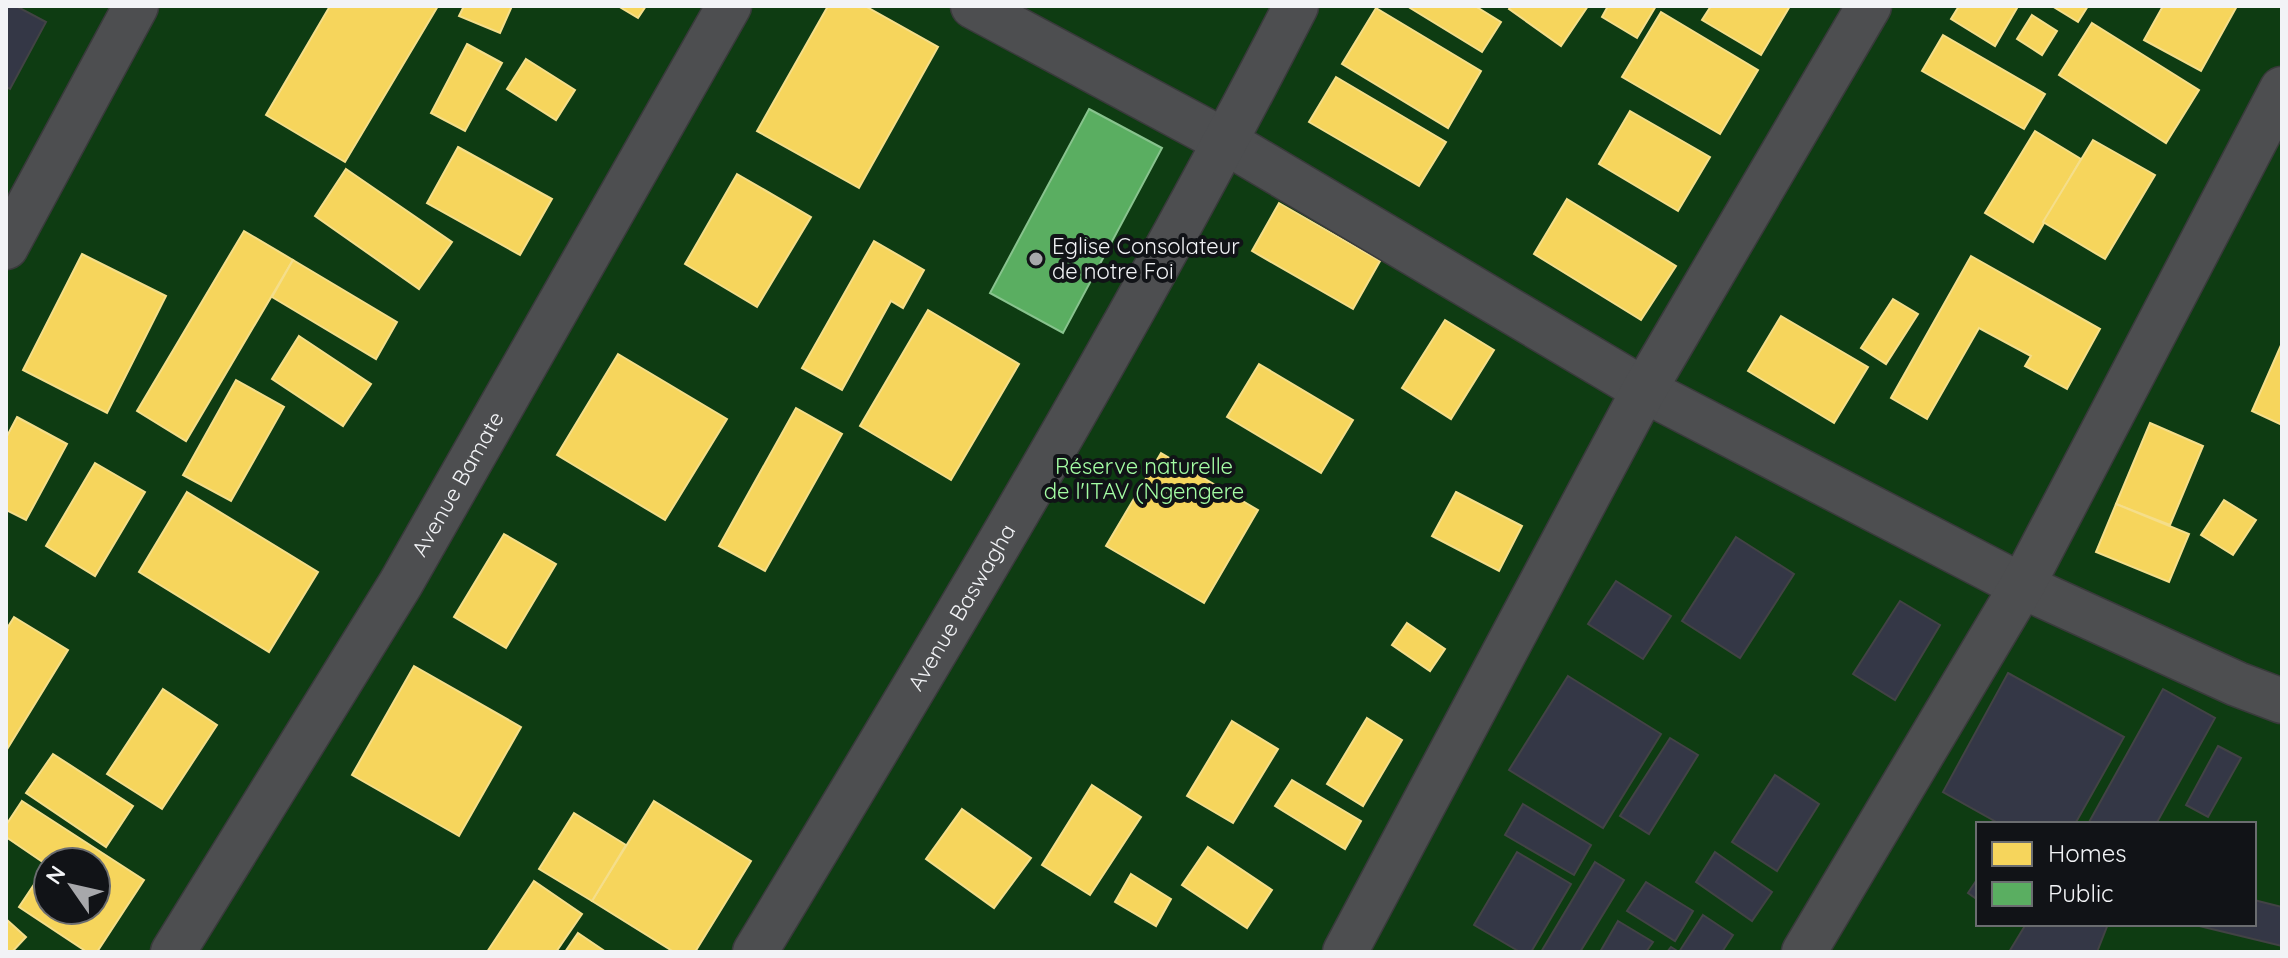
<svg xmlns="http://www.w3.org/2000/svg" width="2288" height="958" font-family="Quicksand,sans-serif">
<rect width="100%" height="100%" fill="#1b1d1f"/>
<path fill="#0e3c12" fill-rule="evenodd" d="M6 6H2282V952H6ZM1978 824H2254V924H1978ZM48 862H96V910H48Z"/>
<g fill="#f6d55c" stroke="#f5de8a" stroke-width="2" fill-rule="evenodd">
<path d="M330 6H438L345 162 266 115Z"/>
<path d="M464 6H512L500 33 459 16Z"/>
<path d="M618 6H646L638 18Z"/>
<path d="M828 6H865L938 47 859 188 757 131Z"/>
<path d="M1407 6H1475L1501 22 1482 52Z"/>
<path d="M1511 6H1588L1561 46 1509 9Z"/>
<path d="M1608 6H1656L1637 38 1602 17Z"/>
<path d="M1711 6H1790L1761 55 1702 20Z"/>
<path d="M1959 6H2014L2017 8 1995 46 1951 19Z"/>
<path d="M2052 6H2088L2078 22Z"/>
<path d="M2163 6H2237L2201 71 2144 40Z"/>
<path d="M1376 8 1481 71 1448 128 1342 64Z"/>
<path d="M1661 12 1758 70 1720 134 1622 77Z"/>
<path d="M2032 15 2057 31 2042 55 2017 39Z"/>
<path d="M2092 23 2199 90 2166 143 2059 75Z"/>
<path d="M1943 35 2045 94 2024 129 1922 71Z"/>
<path d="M467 44 502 63 465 131 431 113Z"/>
<path d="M526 59 575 90 556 120 507 89Z"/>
<path d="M1336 77 1446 142 1419 186 1309 122Z"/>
<path d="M1630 111 1710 157 1678 211 1599 164Z"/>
<path d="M2035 131 2081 159 2033 242 1985 213Z"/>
<path d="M2093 140 2155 175 2105 259 2043 222Z"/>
<path d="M458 147 552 199 520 255 427 203Z"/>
<path d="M346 169 452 242 419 289 315 216Z"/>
<path d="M737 174 811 217 757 307 685 264Z"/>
<path d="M1567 199 1676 266 1641 320 1534 254Z"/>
<path d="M1279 203 1380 261 1353 309 1252 251Z"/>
<path d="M244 231 293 260 186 441 137 411Z"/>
<path d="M874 241 924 270 903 308 891 301 842 390 802 368Z"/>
<path d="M82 254 166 296 107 413 23 370Z"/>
<path d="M1971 256 2100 329 2067 389 2025 366 2031 356 1979 328 1927 419 1891 398Z"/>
<path d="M293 260 397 322 376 359 272 297Z"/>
<path d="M1893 299 1918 314 1886 364 1861 348Z"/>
<path d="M928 310 1019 364 951 480 860 426Z"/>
<path d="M1781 316 1868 367 1834 423 1748 371Z"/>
<path d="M1445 320 1494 350 1451 419 1402 388Z"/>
<path d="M299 336 371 384 343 426 272 379Z"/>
<path d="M2282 343V425L2252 411Z"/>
<path d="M618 354 727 419 665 520 557 455Z"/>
<path d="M1259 364 1353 420 1321 473 1227 417Z"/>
<path d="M236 380 284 407 231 501 183 475Z"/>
<path d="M796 408 842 434 765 571 719 546Z"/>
<path d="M17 417 67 444 26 520 6 510V438Z"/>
<path d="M2150 423 2203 446 2170 525 2116 504Z"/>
<path d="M1161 453 1258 510 1204 603 1106 546Z"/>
<path d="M95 463 145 492 95 576 46 546Z"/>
<path d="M187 492 318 572 269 652 139 572Z"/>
<path d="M1456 492 1522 526 1499 571 1432 536Z"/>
<path d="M2224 500 2256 520 2233 555 2201 535Z"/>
<path d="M2116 504 2189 534 2169 582 2096 552Z"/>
<path d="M504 534 556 564 506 648 454 617Z"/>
<path d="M14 617 68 650 6 751V630Z"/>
<path d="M1407 623 1445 649 1430 671 1392 645Z"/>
<path d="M414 666 521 727 459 836 352 775Z"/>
<path d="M163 689 217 725 162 809 107 774Z"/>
<path d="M1367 718 1402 740 1363 806 1327 784Z"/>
<path d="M1232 721 1278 749 1233 823 1187 796Z"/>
<path d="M53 754 133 806 106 847 26 793Z"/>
<path d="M1292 780 1361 821 1345 849 1275 806Z"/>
<path d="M1092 785 1141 817 1090 895 1042 865Z"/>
<path d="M22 801 144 880 97 952H87L19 907 47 865 6 837V825ZM48 862H96V910H48Z"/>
<path d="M654 801 751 861 695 952H674L592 901Z"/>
<path d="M962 809 1031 858 994 908 926 859Z"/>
<path d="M574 813 626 845 592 901 539 869Z"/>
<path d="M1208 847 1272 890 1247 928 1182 885Z"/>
<path d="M1131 874 1171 899 1156 926 1115 902Z"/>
<path d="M534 881 582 914 556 952H487Z"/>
<path d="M6 919 26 937 12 952H6Z"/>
<path d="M578 933 606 952H565Z"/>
</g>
<path fill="#5aae61" stroke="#88c38e" stroke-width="2" d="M1089 109 1162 148 1063 333 990 293Z"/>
<g fill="#343746" stroke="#424345" stroke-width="2">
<path d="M6 6H16L46 22 10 89 6 87Z"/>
<path d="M1736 537 1794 574 1740 658 1682 621Z"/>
<path d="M1616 581 1671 616 1643 659 1588 624Z"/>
<path d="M1900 601 1940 625 1895 700 1853 674Z"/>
<path d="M2008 673 2124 737 2075 824H2000L1943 792Z"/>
<path d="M1568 676 1661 734 1603 828 1509 770Z"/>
<path d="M2163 689 2215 718 2156 824H2088Z"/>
<path d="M1670 738 1698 755 1649 834 1620 816Z"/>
<path d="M2218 746 2241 758 2208 817 2186 805Z"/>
<path d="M1775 775 1819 804 1777 871 1732 842Z"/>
<path d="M1523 804 1591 845 1574 875 1505 835Z"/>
<path d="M1517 852 1571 884 1531 952H1520L1474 925Z"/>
<path d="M1715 852 1772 892 1752 921 1696 882Z"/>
<path d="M1595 862 1624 880 1580 952H1541Z"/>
<path d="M1978 878V900L1968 893Z"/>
<path d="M1646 882 1693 911 1675 941 1627 911Z"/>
<path d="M2254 900 2282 907V946L2191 924H2254Z"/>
<path d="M1703 915 1733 935 1722 952H1667L1671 947 1679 952Z"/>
<path d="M1618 921 1653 942 1646 952H1600Z"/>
<path d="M2026 924H2108L2097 952H2009Z"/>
</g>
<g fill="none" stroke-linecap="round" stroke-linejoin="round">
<defs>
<g id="minor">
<path d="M973 6 1226 142 1644 390 2022 586 2237 684 2282 701"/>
<path d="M6 247 136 6"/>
<path id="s1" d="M173 952 401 583 729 6"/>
<path id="s2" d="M755 952C943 641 1130 330 1296 6"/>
<path d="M1345 952 1644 390 1869 6"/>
<path d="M1804 952 2022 586 2282 89"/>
</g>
</defs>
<use href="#minor" stroke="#393a3b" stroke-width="47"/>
<use href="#minor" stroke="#4d4e50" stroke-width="44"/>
</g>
<circle fill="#a7a8ab" stroke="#111317" stroke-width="3" cx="1036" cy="259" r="8"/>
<g text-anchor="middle" stroke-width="8" stroke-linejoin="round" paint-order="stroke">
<g font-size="22" fill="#f2f3f6" stroke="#111317" text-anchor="start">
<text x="1052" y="254">Eglise Consolateur<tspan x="1052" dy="25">de notre Foi</tspan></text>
</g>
<g font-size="22" fill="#a4fea4" stroke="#111317">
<text x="1144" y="474">Réserve naturelle<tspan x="1144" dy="25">de l'ITAV (Ngengere</tspan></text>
</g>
<g font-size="22" fill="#f2f3f6" stroke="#111317">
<text dy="8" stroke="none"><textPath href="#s1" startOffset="548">Avenue Bamate</textPath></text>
<text dy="8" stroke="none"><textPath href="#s2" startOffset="402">Avenue Baswagha</textPath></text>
</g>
</g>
<rect width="2288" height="958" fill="none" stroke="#f2f3f6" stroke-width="16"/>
<rect x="1976" y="822" width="280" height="104" fill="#111317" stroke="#6b6d70" stroke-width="2"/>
<rect x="1992" y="842" width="40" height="24" fill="#f6d55c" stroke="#6b6d70" stroke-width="2"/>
<text x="2048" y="862" font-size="24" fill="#f2f3f6">Homes</text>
<rect x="1992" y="882" width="40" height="24" fill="#5aae61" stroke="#6b6d70" stroke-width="2"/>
<text x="2048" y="902" font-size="24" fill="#f2f3f6">Public</text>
<g transform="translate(72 886) rotate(304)"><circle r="38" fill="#111317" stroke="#6b6d70" stroke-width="2"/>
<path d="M0-6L14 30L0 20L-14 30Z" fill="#a7a8ab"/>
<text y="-12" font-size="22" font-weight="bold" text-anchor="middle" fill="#f2f3f6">N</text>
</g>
</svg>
